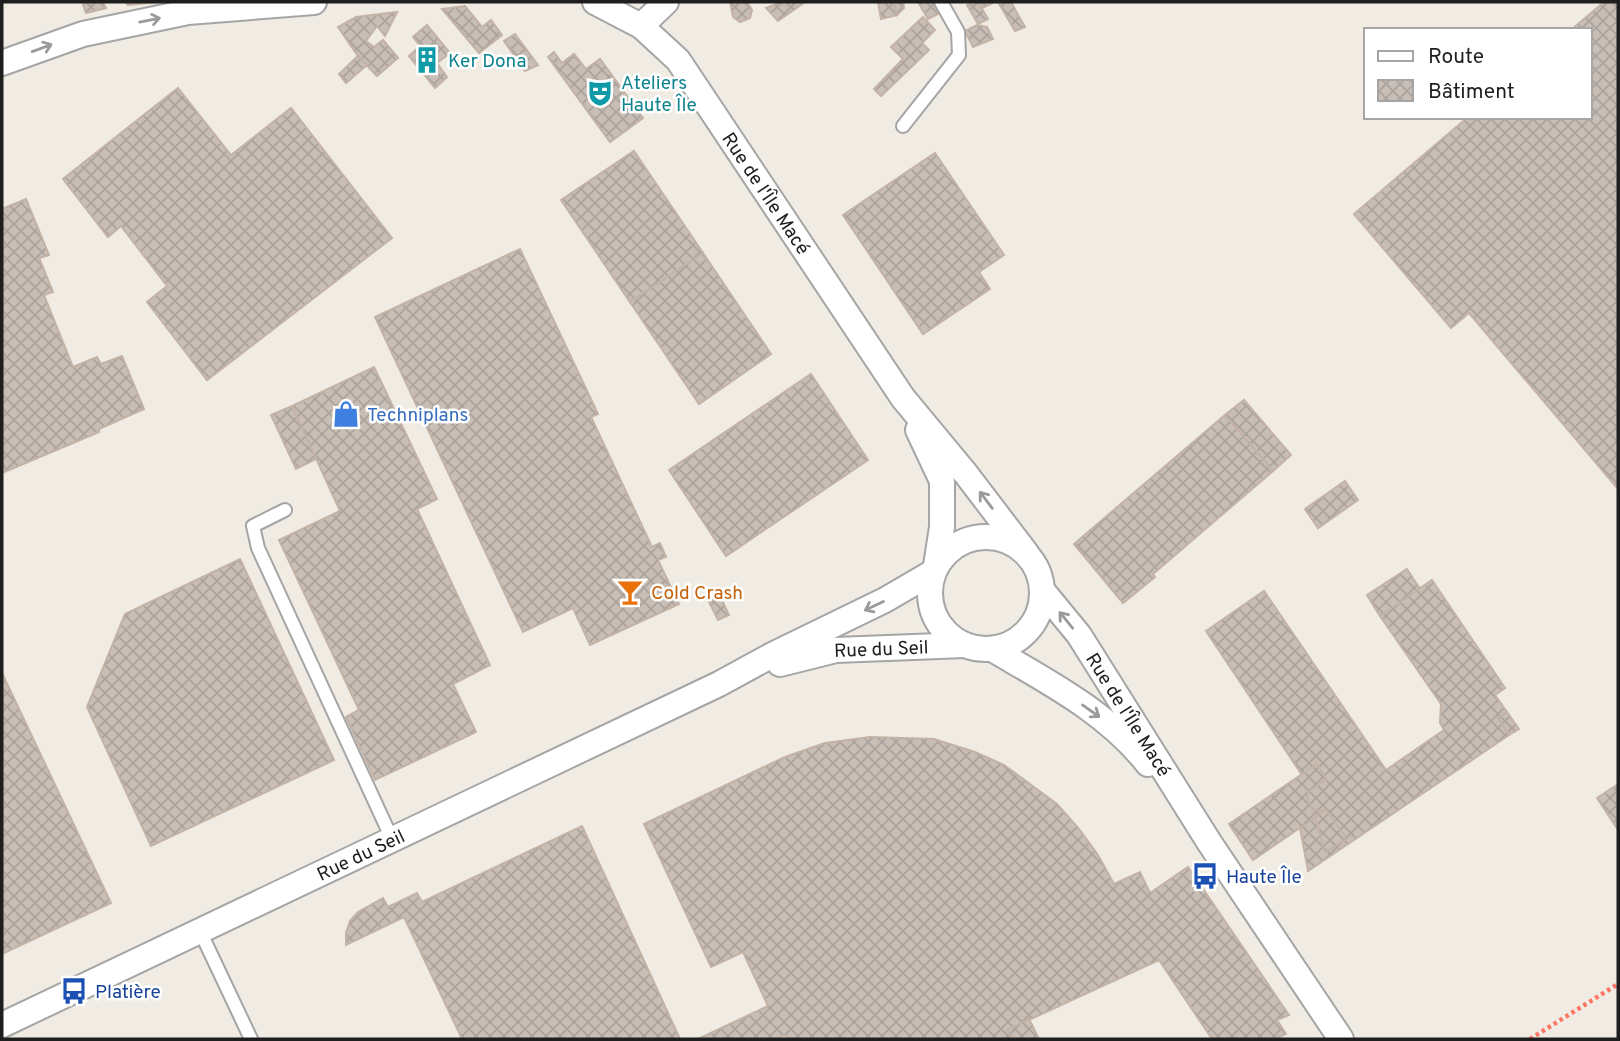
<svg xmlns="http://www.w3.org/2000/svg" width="1620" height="1041" font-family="Overpass,sans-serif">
<defs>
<pattern id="building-cross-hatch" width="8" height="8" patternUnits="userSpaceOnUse" patternTransform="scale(1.75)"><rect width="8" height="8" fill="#c8beb6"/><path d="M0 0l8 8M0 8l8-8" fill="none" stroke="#aba39c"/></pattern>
</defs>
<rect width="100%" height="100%" fill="#f0ece3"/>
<g fill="url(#building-cross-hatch)" stroke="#c3b2a5" stroke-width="2">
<path d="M82 2H103L106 8 86 13Z"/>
<path d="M125 2H158L128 5Z"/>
<path d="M730 2H747L752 10 750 18 740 22 733 17Z"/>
<path d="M782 2H805L778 21 766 8Z"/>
<path d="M878 2H894L897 15 881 19Z"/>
<path d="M894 2H903L904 8 897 15Z"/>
<path d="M918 2H934L940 13 928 19Z"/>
<path d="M969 2H978L988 19 978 24 967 5 970 4Z"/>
<path d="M978 2H995L982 8Z"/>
<path d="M998 2H1011L1025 27 1015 31Z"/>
<path d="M1604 2H1618V489L1469 313 1451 328 1354 214 1468 117H1590V30H1571Z"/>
<path d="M465 6 482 27 491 20 502 35 479 53 442 9Z"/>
<path d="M397 12 385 36 377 26 366 41 374 47 383 40 398 58 377 76 358 56 338 27 356 17Z"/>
<path d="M923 17 935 30 922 43 929 50 881 96 874 89 903 59 891 47Z"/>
<path d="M427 25 450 53 437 63 447 77 435 88 409 56 420 46 413 37Z"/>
<path d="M977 25 987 27 993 39 973 47 965 31Z"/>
<path d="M515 34 538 65 525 71 504 41Z"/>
<path d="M554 52 562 63 574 54 586 69 600 59 643 118 610 142 548 57Z"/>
<path d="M358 56 367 65 346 83 339 74Z"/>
<path d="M178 88 231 155 291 108 392 238 207 380 147 302 167 286 121 226 108 237 63 179Z"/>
<path d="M634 151 703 253 630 302 561 200Z"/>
<path d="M935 153 1004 255 979 272 990 289 923 334 843 215Z"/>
<path d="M26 199 49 255 39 258 53 292 44 295 73 367 97 357 101 364 122 356 144 409 99 429V432L2 473V209Z"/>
<path d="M520 249 598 414 591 417 652 547 660 543 666 557 658 560 679 604 590 645 573 608 523 632 375 317Z"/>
<path d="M703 253 771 354 699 404 630 302Z"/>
<path d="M374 367 437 499 417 509 490 665 453 684 476 732 375 780 346 717 359 710 279 540 340 511 292 406Z"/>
<path d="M811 374 868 460 726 556 669 470Z"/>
<path d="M1244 400 1291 455 1273 471 1225 415Z"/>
<path d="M292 406 316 459 296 469 271 415Z"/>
<path d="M1225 415 1273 471 1153 574 1155 577 1123 603 1074 544Z"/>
<path d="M1345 481 1358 500 1318 528 1305 509Z"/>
<path d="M240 559 334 760 151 846 87 707 125 614Z"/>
<path d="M1407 569 1420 589 1380 616 1367 595Z"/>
<path d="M1432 580 1505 688 1495 695 1507 712 1498 718 1509 735 1308 871 1300 828 1326 810 1320 812 1313 810 1308 804 1307 796 1308 792 1326 779 1317 764 1302 775 1206 631 1264 591 1386 770 1444 730 1440 723 1441 704 1380 616Z"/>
<path d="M720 596 729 615 718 620 709 602Z"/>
<path d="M2 673 111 903 2 954Z"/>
<path d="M1507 712 1519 729 1509 735 1498 718Z"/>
<path d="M870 737 934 739 975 752 1004 765 1057 804 1079 829 1098 855 1114 884 1140 872 1150 893 1188 867 1289 1015 1277 1020 1286 1034 1274 1039H1212L1159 960 1007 1030 1012 1039H787L785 1035 776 1039H698L768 1006 743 952 711 967 644 824 785 757 825 743Z"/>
<path d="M1317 764 1326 779 1308 792 1307 800 1313 810 1320 812 1326 810 1253 860 1229 824Z"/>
<path d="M1618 784V830L1597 798Z"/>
<path d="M1326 810 1347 839 1325 852 1315 817Z"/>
<path d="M582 826 680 1039H462L404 917 346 945V933L350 921 358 912 383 898 388 907 417 893 422 902Z"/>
<path d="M1029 1019 1039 1039H1012L1007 1030Z"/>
</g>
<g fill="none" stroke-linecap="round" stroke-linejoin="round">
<defs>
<g id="service">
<path d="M903 126 959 55 958 32 941 2"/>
<path d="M285 510 253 526 258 548 392 839"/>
<path d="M200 931 251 1039"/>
</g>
<g id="minor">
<path id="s1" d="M595 2 641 26 678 60 903 398 966 474 1027 554"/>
<path d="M641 26 666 2"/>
<path d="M2 63 83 34 188 12 314 2"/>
<path d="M918 430 942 481V527L936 566"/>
<circle cx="986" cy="593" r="56"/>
<path id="s2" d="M1042 590 1079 635 1209 842 1341 1039"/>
<path d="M992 649C1048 682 1107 712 1148 764"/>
<path id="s3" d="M780 664 836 650 965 645"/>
<path id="s4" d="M2 1025 719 684 774 654 885 600 933 572"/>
</g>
</defs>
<use href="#service" stroke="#a5a5a5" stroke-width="16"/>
<use href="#minor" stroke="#a5a5a5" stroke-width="28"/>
<path stroke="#ff7565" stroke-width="4.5" stroke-dasharray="3.5 3.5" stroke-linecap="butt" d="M1530 1039 1618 984"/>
<use href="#service" stroke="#fff" stroke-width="12"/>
<use href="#minor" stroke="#fff" stroke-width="24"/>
</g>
<defs><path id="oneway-shaft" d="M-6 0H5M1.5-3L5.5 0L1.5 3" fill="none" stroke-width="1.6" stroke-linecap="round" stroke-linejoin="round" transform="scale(1.75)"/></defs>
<g stroke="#9a9a9a">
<use href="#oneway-shaft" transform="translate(150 20) rotate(-11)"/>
<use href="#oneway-shaft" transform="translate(42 48) rotate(-20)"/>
<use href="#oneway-shaft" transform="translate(986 500) rotate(-127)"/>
<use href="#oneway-shaft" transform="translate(874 606) rotate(154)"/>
<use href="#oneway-shaft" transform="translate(1066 620) rotate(-129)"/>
<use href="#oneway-shaft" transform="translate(1091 711) rotate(35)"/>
</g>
<defs>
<symbol id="building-bare" viewBox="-9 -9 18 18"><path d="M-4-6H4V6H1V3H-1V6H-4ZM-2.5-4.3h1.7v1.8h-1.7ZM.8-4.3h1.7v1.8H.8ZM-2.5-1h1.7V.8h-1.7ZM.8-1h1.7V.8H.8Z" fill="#0f9aa8" stroke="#fff" stroke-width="2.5" paint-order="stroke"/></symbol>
<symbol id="theatre-bare" viewBox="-9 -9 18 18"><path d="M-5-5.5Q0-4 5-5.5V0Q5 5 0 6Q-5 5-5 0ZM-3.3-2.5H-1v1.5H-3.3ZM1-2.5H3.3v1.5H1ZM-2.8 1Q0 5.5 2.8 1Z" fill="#0f9aa8" stroke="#fff" stroke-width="2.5" paint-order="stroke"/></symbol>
<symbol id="shop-bare" viewBox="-9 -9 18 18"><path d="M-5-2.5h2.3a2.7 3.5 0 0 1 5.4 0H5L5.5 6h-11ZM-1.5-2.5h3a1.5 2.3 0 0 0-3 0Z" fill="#3f7fe0" stroke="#fff" stroke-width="2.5" paint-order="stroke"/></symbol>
<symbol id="bar-bare" viewBox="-9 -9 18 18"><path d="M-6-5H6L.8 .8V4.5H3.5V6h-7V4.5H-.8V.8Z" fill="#e8710a" stroke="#fff" stroke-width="2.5" paint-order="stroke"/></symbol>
<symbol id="bus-bare" viewBox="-9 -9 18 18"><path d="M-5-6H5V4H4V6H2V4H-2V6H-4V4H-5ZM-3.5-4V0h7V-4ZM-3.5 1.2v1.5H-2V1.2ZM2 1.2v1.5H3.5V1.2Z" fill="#1a4fb4" stroke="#fff" stroke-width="2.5" paint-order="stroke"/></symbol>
</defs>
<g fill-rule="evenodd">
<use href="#building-bare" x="408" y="41" width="38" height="38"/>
<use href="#theatre-bare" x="581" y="74" width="38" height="38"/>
<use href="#shop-bare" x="327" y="395" width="38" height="38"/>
<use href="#bar-bare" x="611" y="573" width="38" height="38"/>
<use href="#bus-bare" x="1186" y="857" width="38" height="38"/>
<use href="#bus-bare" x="55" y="972" width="38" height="38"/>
</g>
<g text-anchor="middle" stroke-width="5" stroke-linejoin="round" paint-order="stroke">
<g font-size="19" fill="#0d838f" stroke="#fff" text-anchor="start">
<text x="448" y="67">Ker Dona</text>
<text x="621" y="89">Ateliers<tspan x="621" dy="22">Haute Île</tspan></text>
</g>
<g font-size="19" fill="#1e1e1e" stroke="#fff">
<text dy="7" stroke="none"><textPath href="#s1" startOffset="262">Rue de l'Île Macé</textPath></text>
<text dy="7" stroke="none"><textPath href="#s3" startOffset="103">Rue du Seil</textPath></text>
<text dy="7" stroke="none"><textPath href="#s2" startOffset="152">Rue de l'Île Macé</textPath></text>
<text dy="7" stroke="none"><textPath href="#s4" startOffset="397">Rue du Seil</textPath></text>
</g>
<g font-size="19" fill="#366cbe" stroke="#fff" text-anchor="start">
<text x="367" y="421">Techniplans</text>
</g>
<g font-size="19" fill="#c56008" stroke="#fff" text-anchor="start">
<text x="651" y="599">Cold Crash</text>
</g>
<g font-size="19" fill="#164399" stroke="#fff" text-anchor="start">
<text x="1226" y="883">Haute Île</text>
<text x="95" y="998">Platière</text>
</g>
</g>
<rect width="1620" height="1041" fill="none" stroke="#1e1e1e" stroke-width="7"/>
<rect x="1364" y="28" width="228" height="91" fill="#ffffff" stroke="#a5a5a5" stroke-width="2"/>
<rect x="1378" y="51" width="35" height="10" fill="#ffffff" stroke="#a5a5a5" stroke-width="2"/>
<text x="1428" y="63" font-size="21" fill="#1e1e1e">Route</text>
<rect x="1378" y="80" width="35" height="21" fill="url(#building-cross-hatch)" stroke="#a5a5a5" stroke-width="2"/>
<text x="1428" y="98" font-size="21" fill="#1e1e1e">Bâtiment</text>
</svg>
